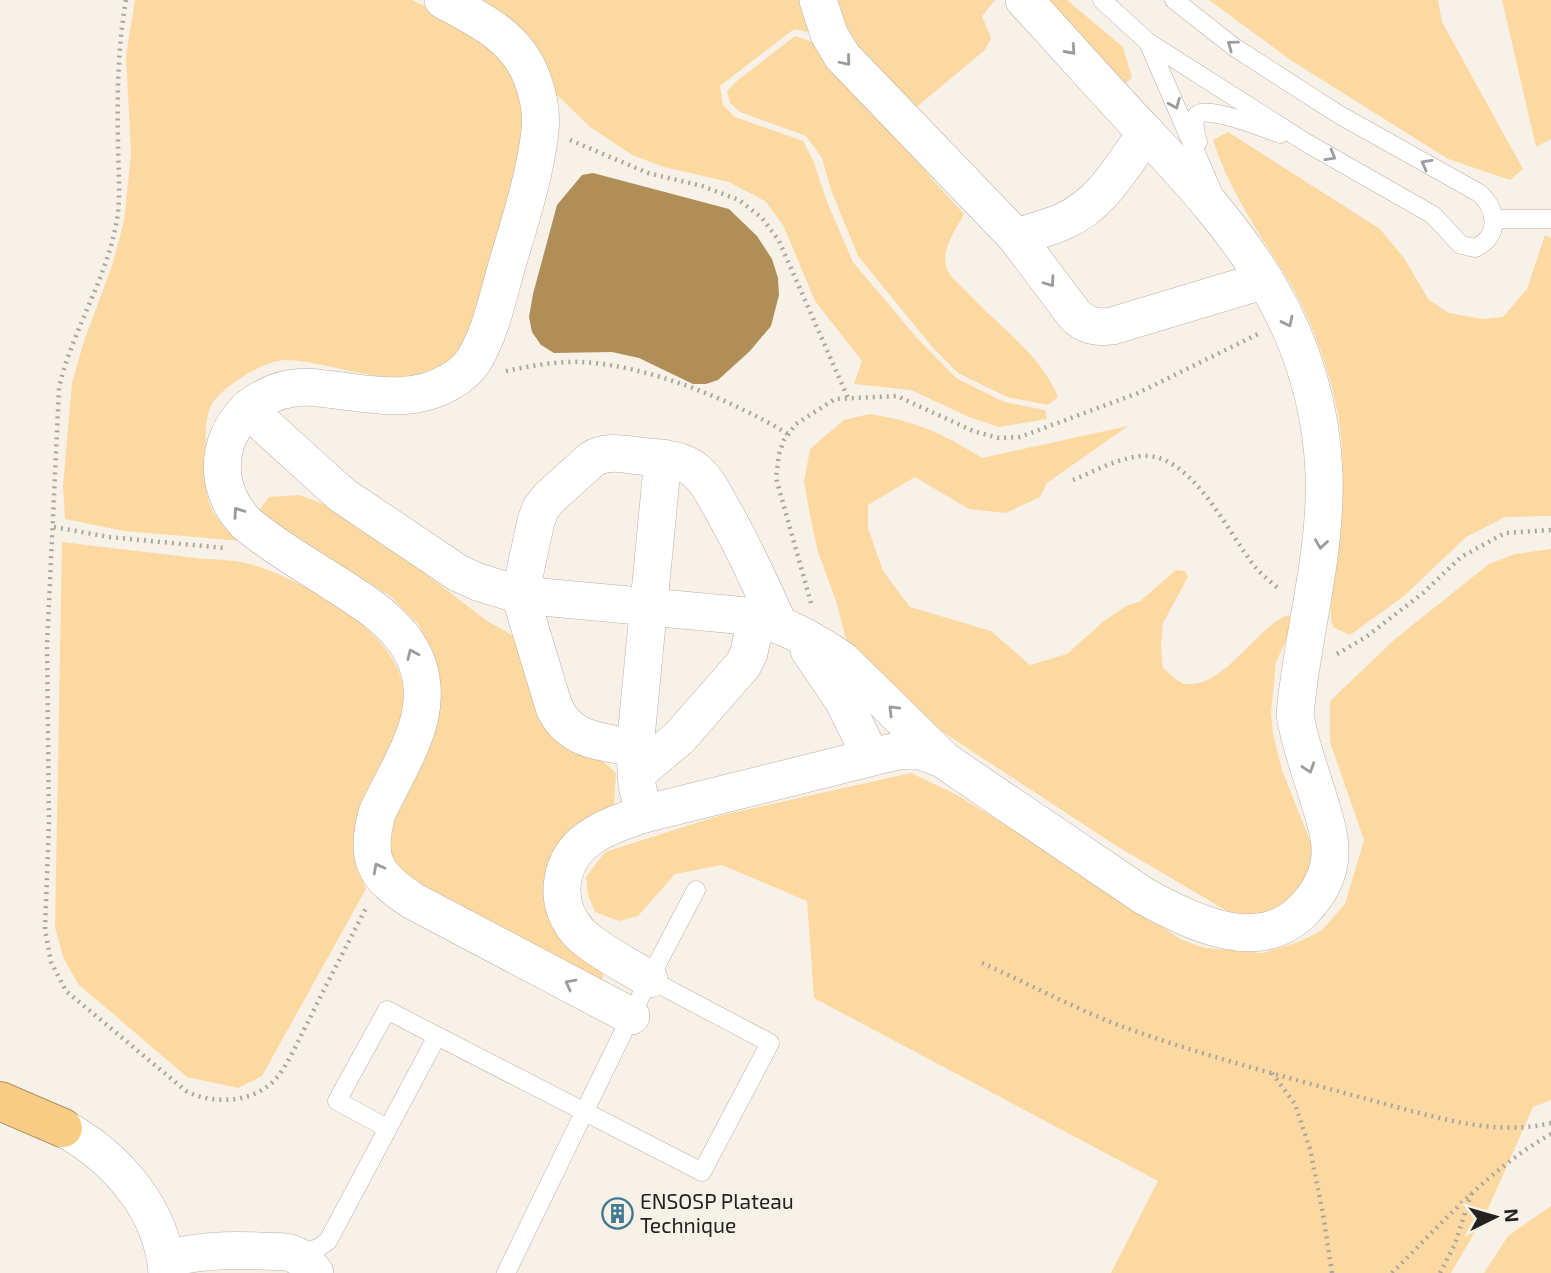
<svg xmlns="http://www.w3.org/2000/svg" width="1551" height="1273" font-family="'Exo 2',sans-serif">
<rect width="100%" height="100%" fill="#f8f1e7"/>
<g fill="#fdd9a2">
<path d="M135 0H412L481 32 506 60 531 128 466 350C447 363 422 377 398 377 360 377 324 362 287 360 266 359 220 387 211 406 204 422 206 436 206 453 204 498 205 513 242 541L124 531 65 519 63 486 72 383 84 341 112 266 124 221 131 154 126 56Z"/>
<path d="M483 0H808L816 34 794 29 720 86 723 105 735 117 803 141 813 160 827 202 853 262 917 338 956 378 1004 402 1045 410 1047 419 999 427 969 417 911 390 854 384 862 361 815 301 783 225 765 201 729 182 664 167 632 155 590 127 556 94 519 26Z"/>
<path d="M833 0H995L982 16 991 38 985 50 914 109C880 72 852 48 833 0Z"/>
<path d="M1041 0H1067L1123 47 1132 78 1126 83H1117Z"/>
<path d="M1209 0H1438L1442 22 1523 169 1510 180 1448 159 1292 61Z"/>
<path d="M1502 0H1551V139L1536 147Z"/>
<path d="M795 36 816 43 897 131 931 178 964 214C956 230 940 250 947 269 949 276 959 284 964 289 996 325 1040 352 1058 397L1048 405 1007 397 958 373 933 348 858 256 831 190 822 158 806 136 740 112 730 103 727 91 738 80Z"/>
<path d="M1228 132 1380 229 1404 258 1429 300 1449 313 1483 319 1503 317 1527 289 1545 235 1551 238V516L1505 517 1466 537 1404 596 1350 635 1333 627C1327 609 1334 589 1336 570 1340 520 1347 465 1338 415 1331 375 1315 330 1296 294 1267 243 1231 197 1213 140Z"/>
<path d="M869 414C918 422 940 432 982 458L1128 426 1047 483 1040 497 1006 513 969 509 915 477 868 505V528L883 571 910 607 991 631 1030 665 1067 654 1104 621 1126 606 1139 602 1176 570 1185 571 1188 577 1163 623 1161 645 1163 668C1169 673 1177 682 1185 684 1224 689 1257 626 1288 615L1295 622 1276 662 1271 713 1273 734 1282 770 1313 848 1314 861 1297 896 1258 917 1227 911 1115 845 897 702 849 651 837 604 818 552 811 520 804 482 810 449 844 420Z"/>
<path d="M299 495 326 505 384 542 487 621 514 636 554 736 604 762 616 773 614 805 594 817 561 852 593 963 603 974 601 985 405 880 394 866 390 849 394 820 409 790 428 742 436 710 440 681 430 648 418 624 390 596 257 513 269 497Z"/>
<path d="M62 542C106 547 151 553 195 558 213 560 235 559 253 565 308 582 422 643 402 714 383 783 333 810 366 889L262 1076 238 1088 187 1077 78 984 63 957 55 927Z"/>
<path d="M1551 549V1100L1533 1107 1487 1211 1451 1273H1111L1158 1181 814 998 807 901 722 865 675 874 638 916 619 921 595 912 588 895 586 877 605 852 718 816 911 773 955 794 1023 835 1182 940 1205 948 1263 953 1301 941 1322 930 1345 904 1364 840 1330 742V701L1395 639 1489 564 1515 554Z"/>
<path d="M1551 1206V1273H1484L1508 1236Z"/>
</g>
<path fill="#b08e57" d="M593 173 729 209 757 236 772 259 778 278 779 295 771 326 750 351 718 380 706 384H693L639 358 612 352 554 353 541 345 532 332 529 317 533 294 557 205 582 175Z"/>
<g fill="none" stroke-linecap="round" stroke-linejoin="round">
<defs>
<g id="lane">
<path d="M1102 0 1148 42 1305 142 1433 215 1461 245 1475 248C1500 237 1498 210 1479 193L1338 114 1234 47 1174 0"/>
<path d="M1148 42 1212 190"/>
<path d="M1198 142C1196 135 1192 122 1197 115 1206 105 1267 129 1280 134"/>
<path d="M1494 219H1551"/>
<path d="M387 1128 337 1101 387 1010 437 1036"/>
<path d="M297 1255 318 1248 328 1241 437 1036 702 1172 770 1043 649 979"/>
<path d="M506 1273 649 979 696 890"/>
</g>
<g id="street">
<path d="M443 0C479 19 517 37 532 78 538 94 542 114 540 131 535 176 520 221 507 265 498 296 491 332 474 360 468 369 460 376 451 381 406 409 353 389 305 387 232 389 195 469 246 523 273 546 305 564 334 583 384 614 434 648 420 716 413 748 391 783 377 813 365 859 374 876 413 901L631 1016"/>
<path d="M818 0 829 34 842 56 1016 237 1074 314C1085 326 1096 328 1112 326L1265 280"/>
<path d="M1016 237C1032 232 1049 228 1064 221 1102 204 1123 165 1146 133"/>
<path d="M247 409 342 495 458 573 478 582 520 595 747 616C783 623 813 640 842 660L942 758"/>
<path d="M809 650 843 700 871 757"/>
<path d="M635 748C601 741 570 742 554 707L520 595 536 521 541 508 549 498 592 459C606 450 623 454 639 456 658 458 680 458 695 470 709 481 716 499 725 514 745 550 762 587 779 625"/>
<path d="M636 774 679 738 743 665 749 653 756 617"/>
<path d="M644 814 637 785 635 748 663 458"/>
<path d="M649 979C627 965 601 953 581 935 568 922 561 905 562 887 565 840 606 827 644 814L897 751H921L942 759 1144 896C1192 922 1261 958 1306 907 1319 893 1329 875 1330 855 1331 837 1325 820 1320 803 1311 773 1300 745 1295 715 1302 634 1327 555 1324 473 1318 327 1242 235 1146 133 1105 90 1065 44 1024 0"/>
<path d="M63 1128C116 1157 163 1210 167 1273"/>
<path d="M166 1259C208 1248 243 1250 286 1252 300 1255 307 1262 315 1273"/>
</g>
<path id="highway" d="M0 1101 63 1128"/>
</defs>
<use href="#lane" stroke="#b6b0a7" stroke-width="19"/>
<use href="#street" stroke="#b6b0a7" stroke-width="38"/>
<use href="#highway" stroke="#ae9061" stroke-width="40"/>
<g stroke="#aba69f" stroke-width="4.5" stroke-dasharray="2 5" stroke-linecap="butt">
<path d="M126 0C118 46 117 93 118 140 118 167 121 193 117 220 107 279 72 330 59 388L47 646 49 822 45 930 51 962 66 991 186 1091C212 1104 245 1103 268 1086 285 1074 298 1040 308 1022 327 983 347 945 367 906"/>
<path d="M570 140 648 173 702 186 739 200 762 218 779 241 848 398"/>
<path d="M506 371C530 366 556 361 581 362 647 365 732 400 788 434"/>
<path d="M1073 480C1095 471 1116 459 1140 456 1192 451 1228 534 1256 568 1263 576 1272 583 1280 590"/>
<path d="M54 527 109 537 224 548"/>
<path d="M811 603 776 478 779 454 784 440 796 424 835 399 897 396 973 431 999 438 1020 437 1138 393 1258 334"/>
<path d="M1337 654 1366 637 1423 593 1461 557 1505 533 1551 530"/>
<path d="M982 963C1027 983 1072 1007 1118 1025 1197 1054 1282 1076 1363 1098 1422 1113 1491 1138 1551 1123"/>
<path d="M1272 1073 1295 1104 1310 1149 1323 1214 1332 1273"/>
<path d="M1392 1273C1441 1224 1490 1168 1551 1134"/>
<path d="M1440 1273 1455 1244 1471 1194"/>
</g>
<use href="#lane" stroke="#fff" stroke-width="18"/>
<use href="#street" stroke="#fff" stroke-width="37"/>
<use href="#highway" stroke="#f9cc85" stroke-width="38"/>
</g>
<defs><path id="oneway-chevron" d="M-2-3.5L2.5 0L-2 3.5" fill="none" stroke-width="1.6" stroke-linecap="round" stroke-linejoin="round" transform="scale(1.75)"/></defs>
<g stroke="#9c9c9a">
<use href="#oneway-chevron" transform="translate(1232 45) rotate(-144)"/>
<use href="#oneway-chevron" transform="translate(1071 50) rotate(48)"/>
<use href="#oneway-chevron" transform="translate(846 61) rotate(50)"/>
<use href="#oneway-chevron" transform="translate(1175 104) rotate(67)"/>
<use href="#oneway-chevron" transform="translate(1331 156) rotate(30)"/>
<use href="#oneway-chevron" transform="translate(1426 164) rotate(-151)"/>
<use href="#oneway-chevron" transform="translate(1050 282) rotate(54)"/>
<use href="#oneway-chevron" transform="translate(1288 322) rotate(64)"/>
<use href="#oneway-chevron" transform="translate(238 512) rotate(-125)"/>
<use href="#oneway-chevron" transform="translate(1321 544) rotate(98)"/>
<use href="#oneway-chevron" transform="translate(412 654) rotate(-114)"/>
<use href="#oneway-chevron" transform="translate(893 710) rotate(-135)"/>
<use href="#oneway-chevron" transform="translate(1309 768) rotate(72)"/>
<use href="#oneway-chevron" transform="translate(378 868) rotate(-118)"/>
<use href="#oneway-chevron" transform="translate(570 984) rotate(-152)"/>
</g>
<defs>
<symbol id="building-ring" viewBox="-11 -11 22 22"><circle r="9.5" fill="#f8f1e7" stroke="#3f7992" stroke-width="1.5"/><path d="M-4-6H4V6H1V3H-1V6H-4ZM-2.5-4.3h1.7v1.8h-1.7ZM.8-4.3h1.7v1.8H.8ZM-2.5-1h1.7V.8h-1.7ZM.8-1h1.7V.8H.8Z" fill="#3f7992"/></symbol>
</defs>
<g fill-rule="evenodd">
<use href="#building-ring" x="600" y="1196" width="35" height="35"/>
</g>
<g text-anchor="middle" stroke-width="5" stroke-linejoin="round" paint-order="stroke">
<g font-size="21" fill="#24221f" stroke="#f8f1e7" text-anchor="start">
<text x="640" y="1209">ENSOSP Plateau<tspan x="640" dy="24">Technique</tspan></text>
</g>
</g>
<g transform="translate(1495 1217) rotate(85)" stroke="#f8f1e7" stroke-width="5" paint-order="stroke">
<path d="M0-5L12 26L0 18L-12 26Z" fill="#24221f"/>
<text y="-10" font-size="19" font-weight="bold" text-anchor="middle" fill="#24221f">N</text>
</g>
</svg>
